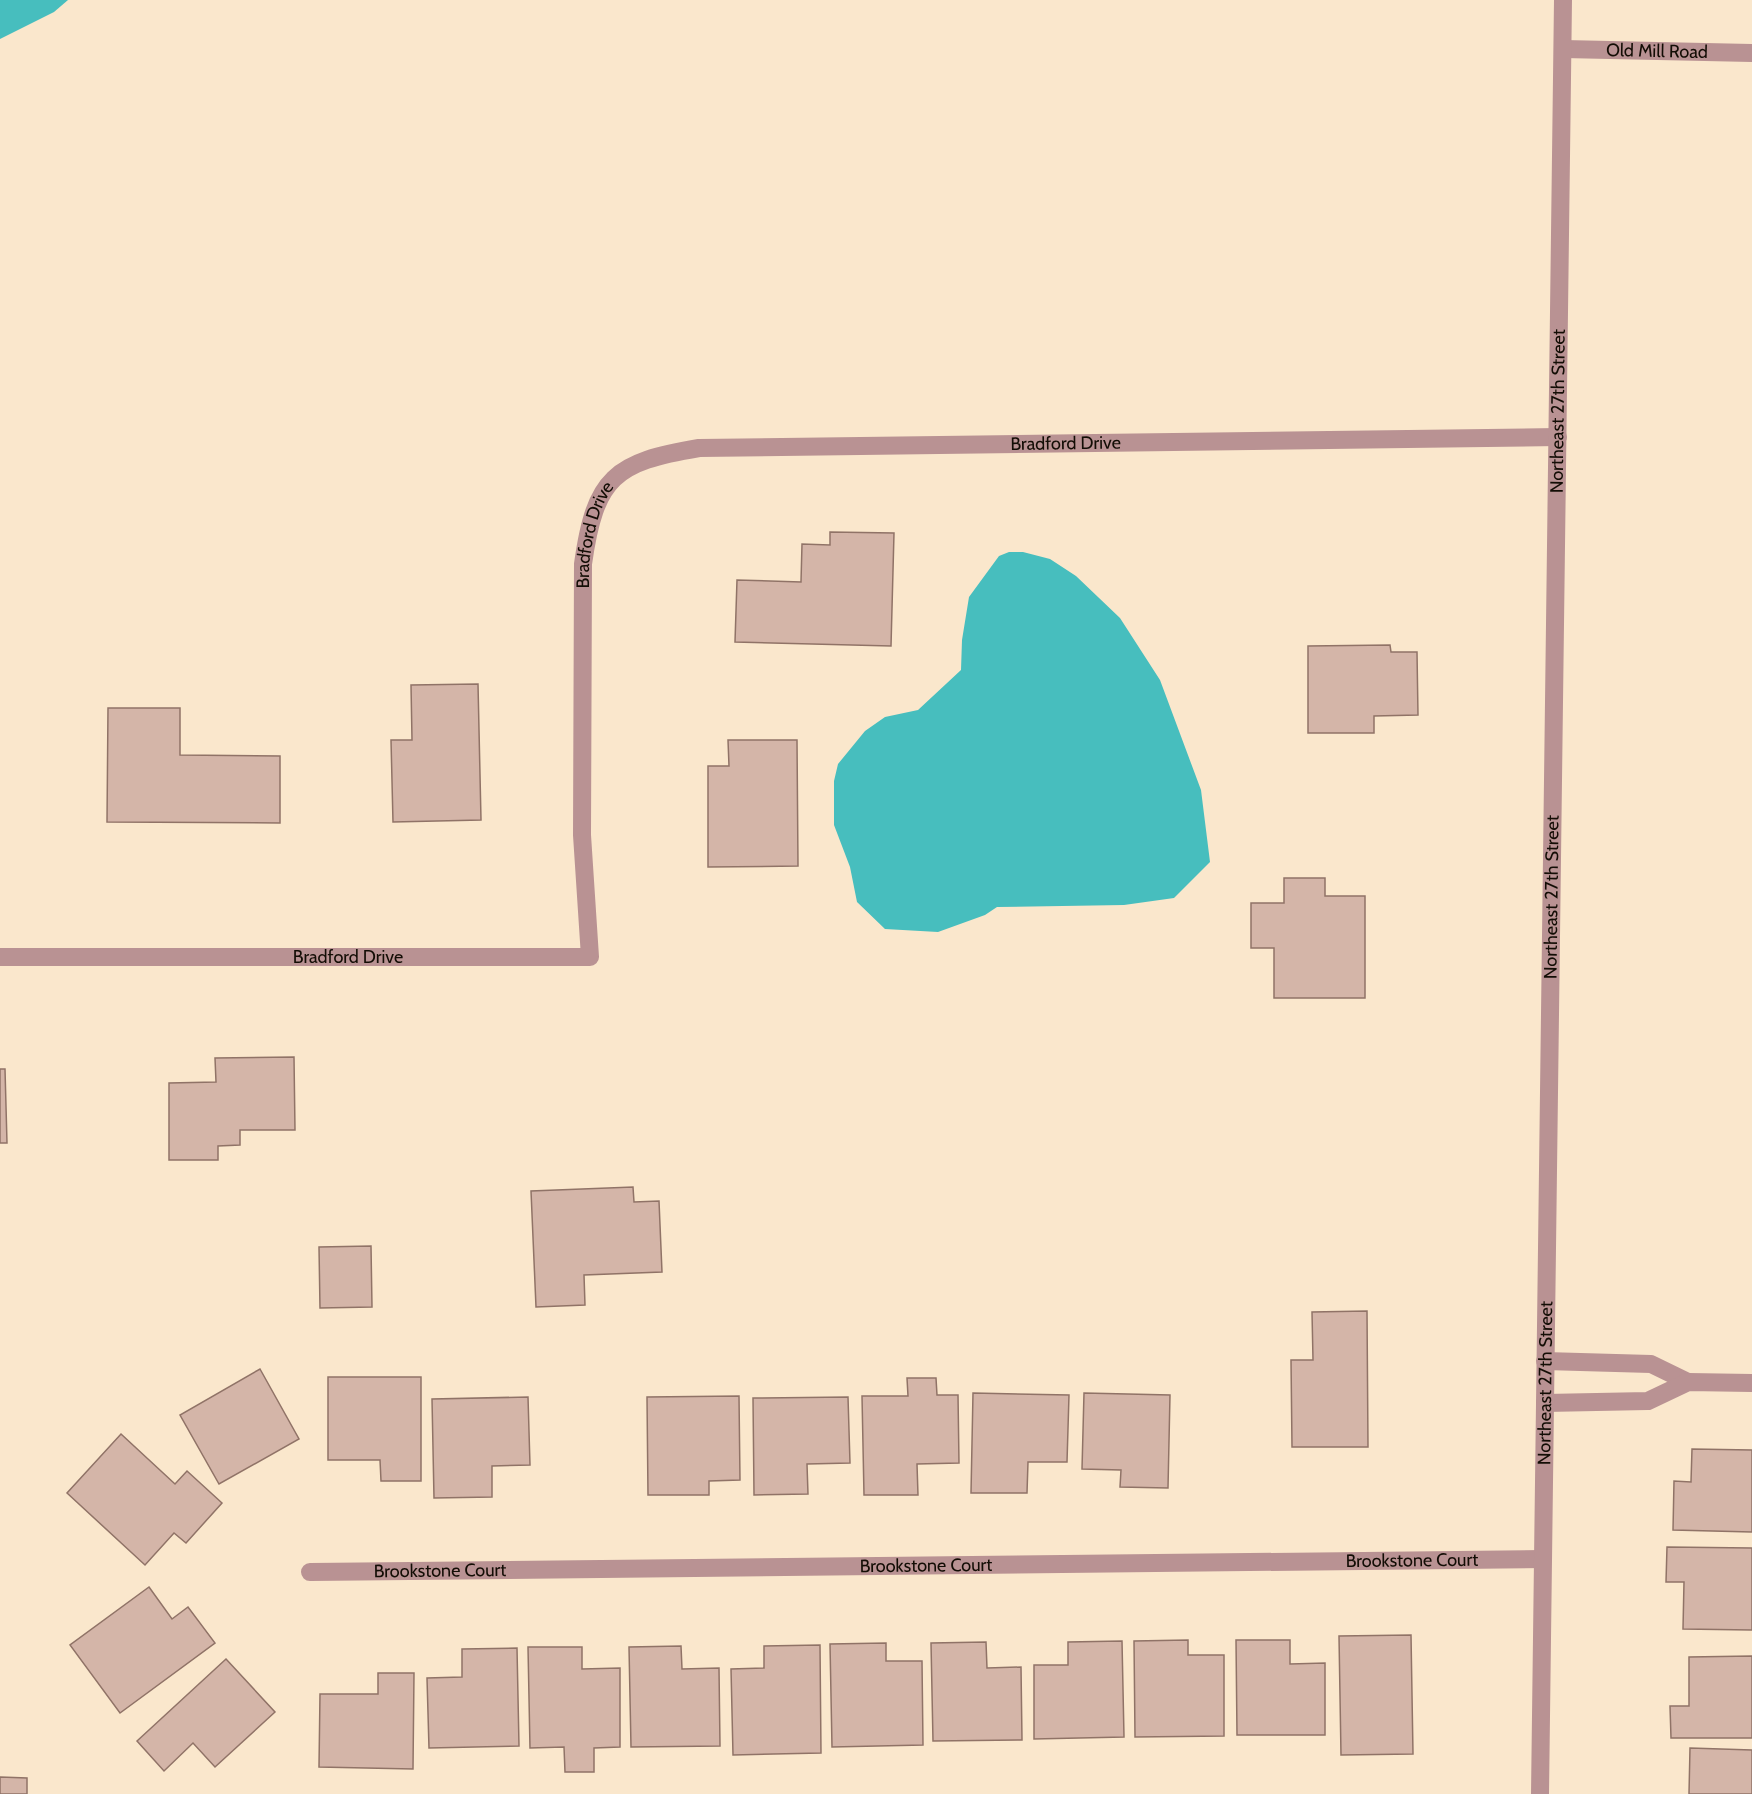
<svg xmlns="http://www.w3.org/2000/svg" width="1752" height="1794" font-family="Cabin,sans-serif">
<rect width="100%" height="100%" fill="#fae7cc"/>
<g fill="#47bebe">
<path d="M0 0H68L54 12 0 39Z"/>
<path d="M1009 552H1023L1050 559 1076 576 1120 618 1160 680 1201 790 1210 862 1174 898 1124 905 997 907 985 915 938 932 885 929 857 902 850 867 834 825V781L838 764 865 731 885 717 918 710 961 670 962 640 969 597 999 556Z"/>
</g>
<g fill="#d4b5a8" stroke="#907367" stroke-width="1.5">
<path d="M830 532 894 533 891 646 735 642 737 580 801 582 802 544 830 545Z"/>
<path d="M1390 645 1391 652H1417L1418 715 1374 716V733H1308V646Z"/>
<path d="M478 684 481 820 393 822 391 740H412L411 685Z"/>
<path d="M108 708H180V755L280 756V823L107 822Z"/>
<path d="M728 740H797L798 866 708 867V766H729Z"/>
<path d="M1284 878H1325V896H1365V998H1274V948H1251V903H1284Z"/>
<path d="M294 1057 295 1130H240V1145L218 1146V1160H169V1083L216 1082 215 1058Z"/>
<path d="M0 1069H5L7 1143H0Z"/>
<path d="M633 1187 634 1202 659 1201 662 1272 584 1275 585 1305 536 1307 531 1191Z"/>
<path d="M371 1246 372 1307 320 1308 319 1247Z"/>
<path d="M1367 1311 1368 1447H1292L1291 1360H1313L1312 1312Z"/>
<path d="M260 1369 299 1439 219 1484 180 1415Z"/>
<path d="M328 1377H421V1481H381L380 1460H328Z"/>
<path d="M907 1378H936L937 1395H958L959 1463 917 1464 918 1495H864L862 1396H908Z"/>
<path d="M973 1393 1069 1395 1067 1462H1028L1027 1493H971Z"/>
<path d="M1084 1393 1170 1395 1168 1488 1120 1487 1121 1470 1082 1469Z"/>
<path d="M739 1396 740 1480 709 1481V1495H648L647 1397Z"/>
<path d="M528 1397 530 1465 492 1466V1497L434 1498 432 1399Z"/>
<path d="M848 1397 850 1463 807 1464 808 1494 754 1495 753 1398Z"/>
<path d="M121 1434 175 1484 187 1471 222 1503 186 1543 174 1533 145 1565 67 1493Z"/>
<path d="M1692 1449 1752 1450V1532L1673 1530 1674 1481 1691 1482Z"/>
<path d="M1667 1547 1752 1548V1630L1683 1629 1684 1582H1666Z"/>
<path d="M149 1587 172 1619 188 1607 215 1643 120 1713 70 1645Z"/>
<path d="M1411 1635 1413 1754 1341 1755 1339 1636Z"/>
<path d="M1188 1640V1655H1224V1736L1135 1737 1134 1641Z"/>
<path d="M1236 1640H1290V1664L1325 1663V1735H1237Z"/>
<path d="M1122 1641 1124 1737 1034 1739V1665H1068V1642Z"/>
<path d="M986 1642 987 1668 1021 1667 1022 1740 933 1741 931 1643Z"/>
<path d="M886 1643V1661H922L923 1745 832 1747 830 1644Z"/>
<path d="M820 1645 821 1753 733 1755 731 1669 764 1668V1646Z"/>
<path d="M681 1646 682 1669 719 1668 720 1746 631 1747 629 1647Z"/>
<path d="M528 1647H582V1669L620 1668V1747L594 1748V1772H565L564 1747 530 1748Z"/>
<path d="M517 1648 519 1746 429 1748 427 1678 462 1677V1649Z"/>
<path d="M1752 1656V1738H1671L1670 1706H1689V1657Z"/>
<path d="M226 1659 275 1712 215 1767 193 1743 164 1771 137 1741Z"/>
<path d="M378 1673H414L413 1769 319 1767 320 1694H378Z"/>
<path d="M1690 1748 1752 1750V1794H1689Z"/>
<path d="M0 1777 27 1778V1794H0Z"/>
</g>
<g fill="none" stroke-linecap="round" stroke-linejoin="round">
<g stroke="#b99293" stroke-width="18">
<path id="s1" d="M1563 49 1752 53"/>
<path id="s2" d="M0 957H590L582 835 583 564C595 477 615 462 699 448L1558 437"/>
<path d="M1545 1361 1651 1364 1688 1382"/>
<path d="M1545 1403 1648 1401 1688 1382 1752 1383"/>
<path id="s3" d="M310 1572 1543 1559"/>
<path id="s4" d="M1540 1794 1563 0"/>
</g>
</g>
<g text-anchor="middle" stroke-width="4.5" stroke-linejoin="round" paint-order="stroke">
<g font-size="18" fill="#130d05" stroke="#fdf6eb">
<text dy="6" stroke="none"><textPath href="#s1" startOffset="94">Old Mill Road</textPath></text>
<text dy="6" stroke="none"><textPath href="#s4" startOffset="1383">Northeast 27th Street</textPath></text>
<text dy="6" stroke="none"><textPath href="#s2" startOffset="1534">Bradford Drive</textPath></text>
<text dy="6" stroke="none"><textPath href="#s2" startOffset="1014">Bradford Drive</textPath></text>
<text dy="6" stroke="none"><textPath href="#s4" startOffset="897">Northeast 27th Street</textPath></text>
<text dy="6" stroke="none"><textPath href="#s2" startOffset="348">Bradford Drive</textPath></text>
<text dy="6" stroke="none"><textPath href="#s4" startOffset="411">Northeast 27th Street</textPath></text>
<text dy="6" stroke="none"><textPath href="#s3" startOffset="1102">Brookstone Court</textPath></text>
<text dy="6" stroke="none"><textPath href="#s3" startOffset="616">Brookstone Court</textPath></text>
<text dy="6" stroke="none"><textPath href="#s3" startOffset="130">Brookstone Court</textPath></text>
</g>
</g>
</svg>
